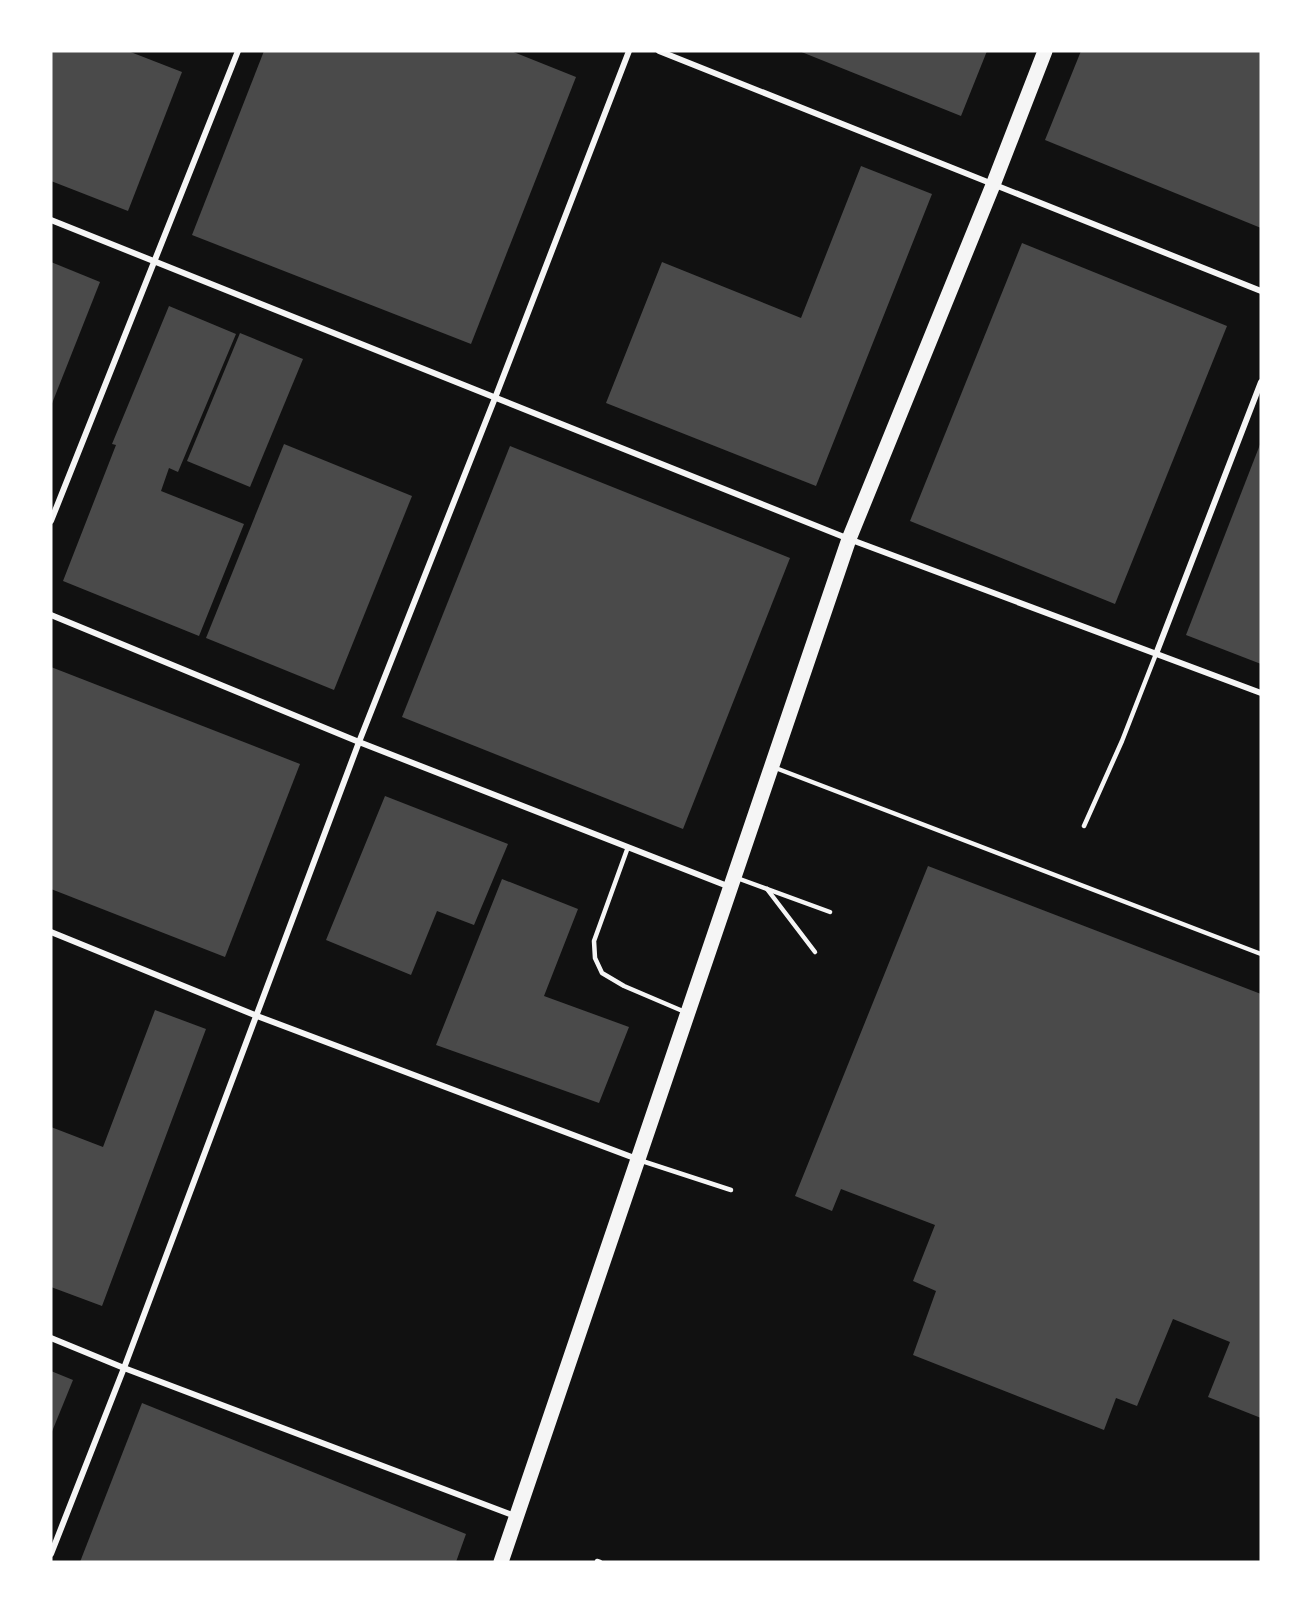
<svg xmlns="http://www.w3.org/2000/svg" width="1312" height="1613" font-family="Mulish,sans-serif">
<rect width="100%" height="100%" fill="#111"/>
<g fill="#4a4a4a">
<path d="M51 51H128L182 72 128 211 51 181Z"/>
<path d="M264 51H511L576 77 471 344 192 235Z"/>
<path d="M799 51H987L961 116Z"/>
<path d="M1081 51H1261V228L1045 140Z"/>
<path d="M861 166 932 194 816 486 606 403 662 262 801 318Z"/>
<path d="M1022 243 1227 326 1115 604 910 521Z"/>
<path d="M51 262 100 282 51 406Z"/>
<path d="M169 306 236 334 178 472 169 468 161 491 244 524 199 636 63 581 116 445 112 444Z"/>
<path d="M240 333 303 359 250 487 187 461Z"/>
<path d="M1261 442V664L1186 635Z"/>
<path d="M284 444 412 496 334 690 206 638Z"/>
<path d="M510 446 790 558 683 829 402 717Z"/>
<path d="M51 667 300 764 225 957 51 889Z"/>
<path d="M385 796 508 844 474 925 437 911 411 975 326 940Z"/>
<path d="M928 866 1261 994V1418L1208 1397 1230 1342 1173 1319 1137 1406 1116 1398 1104 1430 913 1355 936 1291 913 1281 935 1225 841 1189 832 1211 795 1196Z"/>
<path d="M502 879 578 909 544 996 629 1027 599 1103 436 1045Z"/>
<path d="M155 1010 206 1029 102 1306 51 1287V1127L103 1147Z"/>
<path d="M51 1371 73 1380 51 1434Z"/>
<path d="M142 1403 466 1534 456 1562H80Z"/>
</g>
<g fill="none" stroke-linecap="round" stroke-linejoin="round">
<g stroke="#f5f5f5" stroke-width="4.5">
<path d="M773 767 1261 954"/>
<path d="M1084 826 1122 741 1156 654"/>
<path d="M628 847 594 941 595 958 602 973 624 986 685 1012"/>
<path d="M737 878 830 912"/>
<path d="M767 889 815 952"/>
<path d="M639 1160 731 1190"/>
<path d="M597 1561 600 1562"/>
</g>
<g stroke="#f5f5f5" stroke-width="6">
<path d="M659 51 1261 291"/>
<path d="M51 220 849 539 1261 693"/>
<path d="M51 521 238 51"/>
<path d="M51 615 359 742 730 887"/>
<path d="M1156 654 1261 382"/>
<path d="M51 932 257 1016 637 1159"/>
<path d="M51 1338 124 1368 515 1516"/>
<path d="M51 1554 124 1368 359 742 495 398 629 51"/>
</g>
<path stroke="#f5f5f5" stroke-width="15" d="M501 1562 849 539 993 185 1045 51"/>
</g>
<rect width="1312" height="1613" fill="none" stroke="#ffffff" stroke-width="105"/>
</svg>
